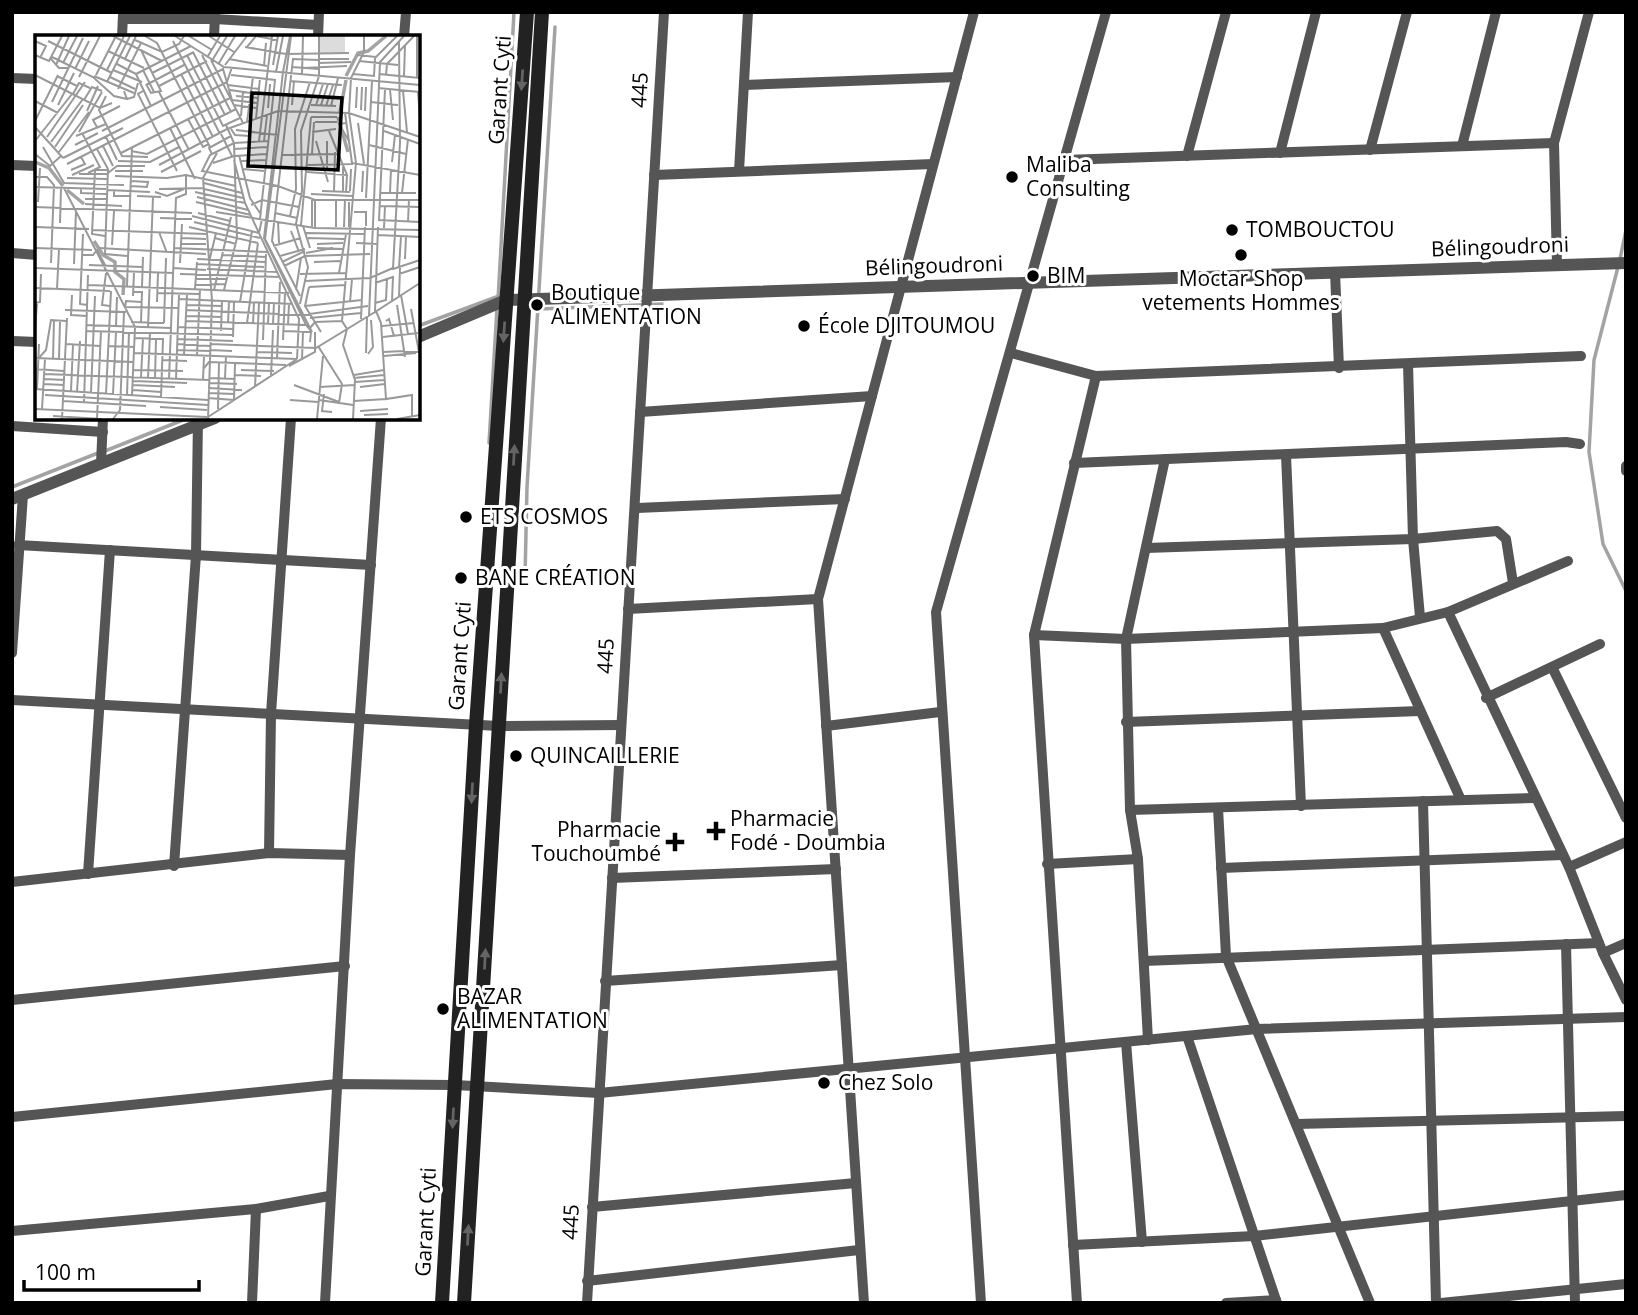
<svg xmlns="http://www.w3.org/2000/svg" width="1638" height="1315" font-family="'Open Sans',sans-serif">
<rect width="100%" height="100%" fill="#fff"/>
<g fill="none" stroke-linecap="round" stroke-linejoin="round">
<g stroke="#a3a3a3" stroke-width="3.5">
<path d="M1620 259 1626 230"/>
<path d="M1618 267 1594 360 1589 452 1603 544 1626 591"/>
<path d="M498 300 514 12"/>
<path d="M539 309 662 304"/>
<path d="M418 326 499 296"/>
<path d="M489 443 497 308"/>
<path d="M105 451 188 418"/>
<path d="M12 487 98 453"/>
<path d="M525 578 527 487 555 27"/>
</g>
<g stroke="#555" stroke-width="10">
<path d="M123 19H215L318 25"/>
<path d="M122 37 123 15"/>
<path d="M214 37 215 15"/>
<path d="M318 37 319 12"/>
<path d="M404 37 406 12"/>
<path d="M12 78 37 79"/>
<path d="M744 85 957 77"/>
<path d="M1462 146 1496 12"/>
<path d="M1370 150 1407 12"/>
<path d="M1280 153 1316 12"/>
<path d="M1187 156 1226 12"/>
<path d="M1065 160 1554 143"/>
<path d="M12 165 37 166"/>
<path d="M739 171 748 12"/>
<path d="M654 175 933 164"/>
<path d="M12 253 37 255"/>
<path d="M1557 265 1554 143 1589 12"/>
<path d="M1335 272 1339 368"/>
<path d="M12 341 37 342"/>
<path d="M1011 353 1096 376 1581 356"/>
<path d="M1408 364 1413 539 1420 617"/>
<path d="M640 412 872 396"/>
<path d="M12 426 103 432"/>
<path d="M1286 455 1301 806"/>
<path d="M1074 463 1566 442 1580 444"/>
<path d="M101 464 103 418"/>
<path d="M1626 466V471"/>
<path d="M637 508 845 499"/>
<path d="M18 545 371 565"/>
<path d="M1146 548 1413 539 1497 531 1506 539 1513 583"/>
<path d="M628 609 818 599"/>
<path d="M1448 612 1569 867 1603 953 1626 1000"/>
<path d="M1383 628 1461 800"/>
<path d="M1034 635 1126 639 1383 628 1448 612 1568 561"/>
<path d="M12 653 23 495"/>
<path d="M1552 667 1626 818"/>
<path d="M1486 698 1600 644"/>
<path d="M12 700 499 726 621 725"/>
<path d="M1126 722 1420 711"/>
<path d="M826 726 940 712"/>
<path d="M1423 801 1436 1303"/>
<path d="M1218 808 1226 956 1370 1303"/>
<path d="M1130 810 1534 798"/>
<path d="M269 853 271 714 291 418"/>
<path d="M1047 864 1138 859"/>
<path d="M174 866 196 555 198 418"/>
<path d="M1569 867 1626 842"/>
<path d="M1221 868 1563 855"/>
<path d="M88 874 110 550"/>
<path d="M612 878 836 869"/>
<path d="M12 882 269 853 350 855"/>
<path d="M1566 944 1575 1303"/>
<path d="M1603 953 1626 943"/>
<path d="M1144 961 1599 943"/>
<path d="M605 981 842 965"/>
<path d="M12 1000 345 966"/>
<path d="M1187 1036 1277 1303"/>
<path d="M1148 1040 1138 859 1130 810 1126 639 1165 459"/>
<path d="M1126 1042 1142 1242"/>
<path d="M12 1117 337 1084 455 1085 599 1093 1257 1029 1626 1017"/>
<path d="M1296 1124 1626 1116"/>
<path d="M592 1207 856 1183"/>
<path d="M12 1231 256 1209 329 1196"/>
<path d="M1073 1245 1254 1236 1626 1195"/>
<path d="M587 1281 859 1250"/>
<path d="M252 1303 256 1209"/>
<path d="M325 1303 350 855 381 418"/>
<path d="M587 1303 664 12"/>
<path d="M864 1303 818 599 974 12"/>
<path d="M981 1303 936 612 1106 12"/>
<path d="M1077 1303 1034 635 1096 376"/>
<path d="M1226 1303 1276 1300"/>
<path d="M1441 1303 1626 1284"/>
</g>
<g stroke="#555" stroke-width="12">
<path d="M418 337 506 300 1626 263"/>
<path d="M12 499 215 418"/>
</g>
<g stroke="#222" stroke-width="14">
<path d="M442 1303 476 725 527 12"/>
<path d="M464 1303 542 12"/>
</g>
</g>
<defs><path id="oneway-solid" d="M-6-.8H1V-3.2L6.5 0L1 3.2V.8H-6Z" transform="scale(1.75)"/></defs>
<g fill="#646464">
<use href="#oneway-solid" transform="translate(522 80) rotate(94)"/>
<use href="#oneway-solid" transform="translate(504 332) rotate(94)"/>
<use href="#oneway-solid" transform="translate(514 455) rotate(-87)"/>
<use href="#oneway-solid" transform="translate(501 683) rotate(-87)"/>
<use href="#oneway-solid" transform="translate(472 793) rotate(93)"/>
<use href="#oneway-solid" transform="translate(485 959) rotate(-87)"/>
<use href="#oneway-solid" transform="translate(453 1118) rotate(93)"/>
<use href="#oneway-solid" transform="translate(468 1235) rotate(-87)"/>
</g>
<g fill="#000" stroke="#fff" stroke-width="2.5">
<circle cx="1012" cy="177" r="7"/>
<circle cx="1232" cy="230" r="7"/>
<circle cx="1241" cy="255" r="7"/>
<circle cx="1033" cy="276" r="7"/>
<circle cx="537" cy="305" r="7"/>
<circle cx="804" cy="326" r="7"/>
<circle cx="466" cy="517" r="7"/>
<circle cx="461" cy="578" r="7"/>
<circle cx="516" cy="756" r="7"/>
<path d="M712.5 820.5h7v7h7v7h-7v7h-7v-7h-7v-7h7z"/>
<path d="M671.5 831.5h7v7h7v7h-7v7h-7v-7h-7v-7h7z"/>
<circle cx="443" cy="1009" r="7"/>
<circle cx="824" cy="1083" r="7"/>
</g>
<g text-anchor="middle" stroke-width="6" stroke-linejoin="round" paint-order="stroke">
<g font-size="21" fill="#000" stroke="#fff">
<text transform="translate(500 90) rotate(-86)" y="7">Garant Cyti</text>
<text transform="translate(640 90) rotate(-87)" y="7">445</text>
<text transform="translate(1500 247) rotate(-2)" y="7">Bélingoudroni</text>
<text transform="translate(934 266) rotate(-2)" y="7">Bélingoudroni</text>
<text transform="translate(460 656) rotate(-86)" y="7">Garant Cyti</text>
<text transform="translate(606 656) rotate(-87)" y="7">445</text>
<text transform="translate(426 1222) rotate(-87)" y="7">Garant Cyti</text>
<text transform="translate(571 1222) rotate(-87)" y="7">445</text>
</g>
<g font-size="21" fill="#000" stroke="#fff" text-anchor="start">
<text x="1026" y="172">Maliba<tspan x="1026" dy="24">Consulting</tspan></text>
<text x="1246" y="237">TOMBOUCTOU</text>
<text x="1047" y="283">BIM</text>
<text x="1241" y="286" text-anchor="middle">Moctar Shop<tspan x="1241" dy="24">vetements Hommes</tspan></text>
<text x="551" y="300">Boutique<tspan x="551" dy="24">ALIMENTATION</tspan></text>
<text x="818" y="333">École DJITOUMOU</text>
<text x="480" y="524">ETS COSMOS</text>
<text x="475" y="585">BANE CRÉATION</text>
<text x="530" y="763">QUINCAILLERIE</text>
<text x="730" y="826">Pharmacie<tspan x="730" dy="24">Fodé - Doumbia</tspan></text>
<text x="661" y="837" text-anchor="end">Pharmacie<tspan x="661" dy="24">Touchoumbé</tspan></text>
<text x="457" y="1004">BAZAR<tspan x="457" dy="24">ALIMENTATION</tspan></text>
<text x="838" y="1090">Chez Solo</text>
</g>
</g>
<g transform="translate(35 35)">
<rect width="385" height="385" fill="#fff"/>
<path d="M285 1H310V18H285Z" fill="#dcdcdc"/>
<path fill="none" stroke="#a3a3a3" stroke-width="3.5" d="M311 41 323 18 333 16 351 1M305 77 311 45M303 82 313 117M0 127 14 133 28 151M32 155 49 169M59 206 68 220 80 227V237L89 244 88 260"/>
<path fill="none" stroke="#999" stroke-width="2" d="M78 1 127 26M110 1 122 8 175 112M140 1 189 32 385 50M154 1 177 15M174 1 199 17M255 1 248 37 229 203 271 290 277 297 230 204 256 1M100 5 127 17 144 9 149 1M0 6 11 11 5 23M13 6 77 38M138 6 185 99M210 12 251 19 314 18M212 12 221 1 242 5M106 15 126 56 116 58 111 49M73 16 109 33M158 17 190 80M0 20 14 26 27 1M152 20 188 91 205 83M167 20 196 77M322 20 341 22 362 1M173 21 185 1M17 22 58 42 79 61 92 64M16 24 24 33H34M90 24 101 1M178 24 192 1M194 24 232 31M257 24 284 25M258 24 237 206 265 261M284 24H314M176 25 208 88M324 26 363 30M28 28 42 1M184 28 200 1M284 28 316 27M82 29 101 39 116 71M21 30 34 1M190 30 212 1M238 30 243 1M229 31 231 8M257 32 284 34M268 33 312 31M40 34 54 6M72 35 89 1M78 35 107 47M108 35 119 57M241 37 248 1M117 38 159 17M101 39 156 11M146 39 178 102M267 39 268 1M318 39 339 41 340 23M344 39 385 43M0 40 65 73 77 68M61 40 80 3M196 40 240 45 225 184M351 40 352 29 379 1M22 41 42 51M59 41 99 58M369 41 370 10M44 42 65 1M75 42 100 54M382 43V1M255 46 307 50M72 47 95 1M111 50 149 30M193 50 224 54M124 51 172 26M343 53 385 57M83 54 106 8M350 54 344 185 385 187M195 55 223 59M355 55 358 85M89 56 92 64 99 62 103 48M108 56 103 59 142 136M368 56 372 97M124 57 154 115M383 57 385 83M38 59 44 48 55 53M71 61 64 75 87 121 113 122M201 61 223 63M49 65 57 52 67 56M197 65 222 68M0 66 23 78M17 67 48 3M336 67 363 70M23 70 39 38M199 70 221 73M257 70 259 46M276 70 301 71M281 70 288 49M286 70 293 49M291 71 298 50M296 71 303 43M233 73 235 49M321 73 322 52M326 75 327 52M52 76 63 51M330 76 331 52M310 78 317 128 385 140M206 81 208 57M276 82H302M153 84 168 112 174 109M221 84 225 43M0 86 23 40M212 87 218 42M280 87H302M311 88 304 89 314 106M323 88 329 129M0 92 28 123M62 92 58 85 85 71M135 93 160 144M196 94 200 100 215 101M201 95 243 100M67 96 188 34 197 65M294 96 312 140 311 157M349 96 385 109M44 97 67 57M277 97 301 94M47 98 65 132 53 138M186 99 197 121M41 101 71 89M12 102 50 47M71 102 82 125M0 106 37 59M224 106 237 1M229 106 232 80M233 106 199 108 175 120 167 136 243 151 280 165H385M281 106 293 147M16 107 48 64M40 110 63 98M334 110 371 119M68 111 78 131M8 112 29 148 89 150M20 112 48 70M62 114 73 134 70 219 92 221M199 114 233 112M96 116 112 119 201 74M24 117 54 77M86 118 197 62M0 119 15 131 26 121M177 119 174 113 196 101M277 119 279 87M204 120 215 163 225 178M247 120 303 119M28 123 88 93M199 125 210 168 264 284 262 324M83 126 115 127 144 112M206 126 231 125M357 127 360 100M178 128 199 121 232 119M32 129 192 47 197 32M124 130 192 94 243 76 314 78 385 102M272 130 318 129M208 134 229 136M292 134V106M36 135 50 129 46 122M80 136H108M126 137 166 116M272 137 312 140M73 138 82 131H110M44 139H73M37 140 59 130M80 141 132 143 151 140 201 151M0 142H12L19 150 16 228M32 143 72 144M169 148 207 158M96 151 112 152 113 147 96 146M0 152 71 154M29 153 100 292 97 360M46 153V158L72 159M124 154 169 153M169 154 208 163M72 155 115 157M79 155V161H95M287 156 315 157M315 156 316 134M120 157 132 161 149 154M160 157 210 168M299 157 300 117M308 157V132M327 157 328 136M346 158H381M355 158 356 134M367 158 373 104M276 159 318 161M102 161 126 162M162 162 213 175M331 163 337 46M50 164H72M301 164V192M280 165V193M3 167 5 133M161 167 216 180M50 169 87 171M216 170 227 165 264 172M345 171 385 172M0 172 157 178M181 177 280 193 385 195M319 177H331V191M163 178 195 186M240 178 262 183M157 181 224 198 227 184M255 181 261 154 260 94 275 47M125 183 157 184M243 186 244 208M159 187 225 203M373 187 374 164M25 188 26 153M266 190 276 82M268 191 275 213M0 192 54 194M154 192 223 208M277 192V164M309 192 310 164M314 192V167M343 192 340 277 357 266M349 193 350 171M57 195 171 199M256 196 264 217M124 197 132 218M271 198 330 199M48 199 45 269 52 270M343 200 385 202M70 201 57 199 60 135H73M147 203 171 204M180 203 201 209M273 203 309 204M321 208 343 209M146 209H171M282 209 308 208M77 210 79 176M238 211 266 203M0 213 57 215M64 213 171 219M139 213 232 217M282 213 308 214M271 218 298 213M47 220H58L62 215 70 230M187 220 231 222M245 221 270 214M162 224 230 227M370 224 371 201M174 227 181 198M247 227 270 216M279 227 305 226M145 228 147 189M39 229 41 176M162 229 229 232M54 230 79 231M81 231 107 232M249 231 270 221 335 219M0 233 138 238M138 233 171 235M364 233 366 201M172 234 243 237M358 234 385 225M71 238 67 270 75 271M304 238 311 199M145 239 245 242M265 239 311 238M364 239 385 232M161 244H192M270 246 335 243 358 233 365 108 364 7M340 248 358 242 357 266 385 248M53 250 254 258M161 250 190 249M92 251 97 112M107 252 108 222M274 252 270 271 286 297M274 252 310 250M0 253 75 256M22 254 24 214M160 254 162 227M179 255 196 182M189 255 202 203 199 108 191 90M261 255 266 223M98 257H107L106 287M122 258 164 259M37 260 36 280 52 281M366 260 373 299M98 261 99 237M364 262 365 233M144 264 258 269M122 267 123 238M205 267 217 196M315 267 317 244M0 268 5 267 6 239M340 268 351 265 352 243M265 269 273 232 261 189 267 156 266 96 284 41V1M151 270 187 271M362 270 370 322M270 271 327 265M89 272 144 273M90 272 91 266 106 267M30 275 91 277M151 275 267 280 333 271M341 276 346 288 351 364 377 360V381M151 281 187 282M334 281 345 27 369 1M275 283 326 278M326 284 330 192M151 286 271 290M351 286 354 284 359 301M96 287 129 288M129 288 131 223M193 288 194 266M212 288 223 208M218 289 219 267M233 289 234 268M238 289 239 268M51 290 136 293M253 290 254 269M81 291 82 262M347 291 379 288M143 292 198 294M0 293 2 269M113 293 118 162M275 293 280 287 307 286M51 296 198 300M186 296 187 266M248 296 276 297 275 307M198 302 199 267M348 302 383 298M99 303 129 304M143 304 198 306M228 305 231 219M248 305 250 258M31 309 65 311M142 309 175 311M175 309 281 313 340 277M73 311 99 312M283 311 307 349 304 368M142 315 175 316M175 315 197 316M222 317 257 318M348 317 369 316M370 317H384L376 274M99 318 262 324M331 318 332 282M333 319 338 312 336 285M149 320 152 259M162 320 165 254M349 321 381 318M0 323 99 327M242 323 245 247M3 324 11 315 16 285 31 286M18 324 19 285M24 324 25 286M267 324 268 297M127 325 152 326M254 331 280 317V297M169 333 174 327 251 330M0 334 29 336M98 335 148 336M206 335 239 336M9 339 174 345M200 340 226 341M319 340 349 335M236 341 238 295M106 342 108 303M113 343 115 298M120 343 121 304M174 343 200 344M190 343 191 321M319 343 349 340M9 344 30 345M134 344 141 163 151 159V140M141 344 144 259M168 345 169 321M98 346 152 348M320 347 349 345M174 348 202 349M8 349 29 350M98 350 140 352M259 350 304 367M220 352 224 268M285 352 320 350M325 352 350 349M173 353 207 355M0 354 173 365M2 354 4 309M98 355 126 357M36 356 38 310M42 357 45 306M56 357 60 261M173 358 199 359M71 359 76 256M78 359 81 297M289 359 287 376 297 377M10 360 173 370M92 360 94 297M126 362 128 304M173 363 199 365M199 365 200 329M255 365 283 367M284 365 318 370M28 366 111 371M319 366 351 364M49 367 53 240M125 372 172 375M0 374 172 382M7 374 10 324M183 374 184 328M325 376 353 374M329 380 353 379M18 381 67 384M173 382 262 324M27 384 32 283M62 384 66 296M78 384 85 375 89 277M173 384 177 266 168 143 182 118M282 384 288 321M318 384 320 345 308 310 312 294 307 286 321 128 314 78 316 43 329 17V1M362 384 385 380"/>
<path fill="#000" fill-opacity="0.15" stroke="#000" stroke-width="3.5" d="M217 58 307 63 303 135 213 131Z"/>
<rect width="385" height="385" fill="none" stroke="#000" stroke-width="3.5"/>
</g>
<rect width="1638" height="1315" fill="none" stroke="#000000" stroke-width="28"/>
<path d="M24 1280v10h175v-10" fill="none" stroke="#000000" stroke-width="3.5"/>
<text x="35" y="1280" font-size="21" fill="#000000" stroke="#ffffff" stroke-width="5" paint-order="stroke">100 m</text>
</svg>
